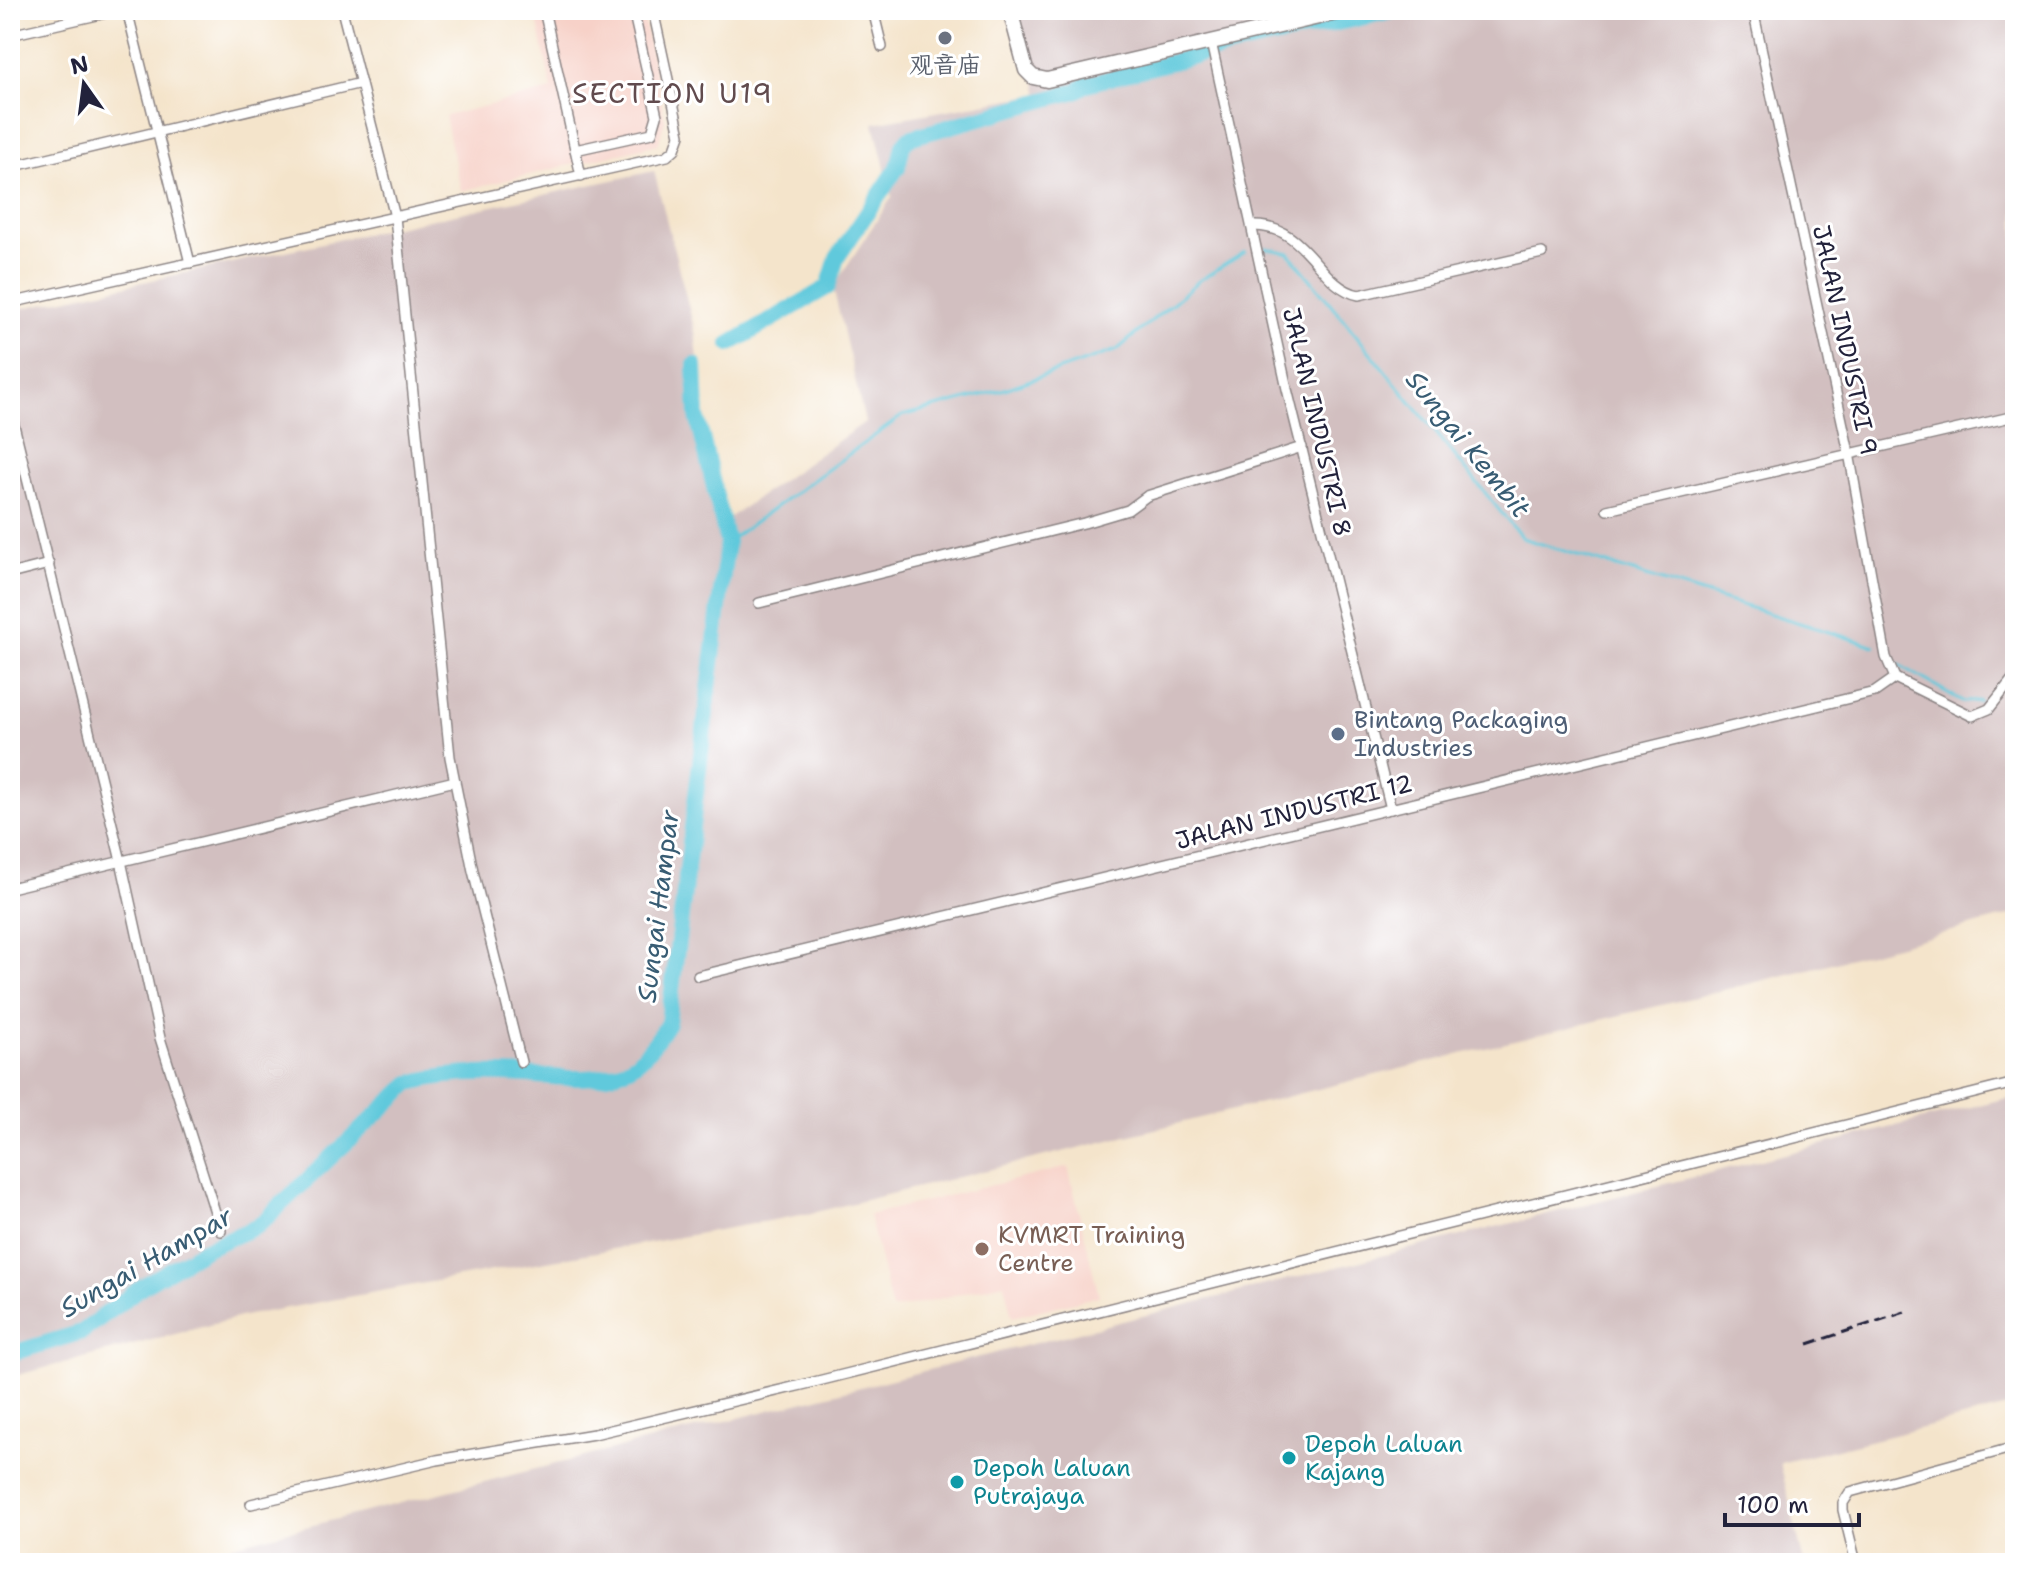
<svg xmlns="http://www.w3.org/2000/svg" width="2025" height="1573" font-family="'Shantell Sans','LXGW WenKai TC',sans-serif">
<rect width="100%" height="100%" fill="#fff"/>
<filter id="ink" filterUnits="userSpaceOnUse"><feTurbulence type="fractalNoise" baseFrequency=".0125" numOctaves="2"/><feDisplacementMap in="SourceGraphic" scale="16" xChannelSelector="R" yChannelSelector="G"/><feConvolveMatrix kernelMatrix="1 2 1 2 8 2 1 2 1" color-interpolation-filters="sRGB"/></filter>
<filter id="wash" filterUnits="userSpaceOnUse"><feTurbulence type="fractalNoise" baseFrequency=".006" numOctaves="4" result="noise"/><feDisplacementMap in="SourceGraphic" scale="32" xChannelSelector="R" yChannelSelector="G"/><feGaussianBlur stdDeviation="1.8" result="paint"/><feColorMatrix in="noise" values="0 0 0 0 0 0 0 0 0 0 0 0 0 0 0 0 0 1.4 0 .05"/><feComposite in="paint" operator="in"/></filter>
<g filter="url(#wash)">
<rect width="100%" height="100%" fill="#f4e4cb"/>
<g fill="#f7d1c8">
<path d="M535 10H642L665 120 658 144 461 191 445 116 552 90Z"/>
<path d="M1068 1167 1099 1296 1012 1317 1004 1283 892 1310 869 1215Z"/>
</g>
<g fill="#d2bfc0">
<path d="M1018 10H2015V914L1817 967 812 1213 248 1315 10 1377V311L654 171 695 332 705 420 729 518 865 422 833 287 892 197 874 123 1039 94Z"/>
<path d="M2015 1096V1405L1780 1463 1804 1563H163Z"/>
</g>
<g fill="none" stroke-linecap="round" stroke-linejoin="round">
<g stroke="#60c9dc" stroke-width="3">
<path d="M1266 248 1289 253 1522 538 1875 646"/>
<path d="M727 542 902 416 1005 389 1117 350 1200 280 1245 252"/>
<path d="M1899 665 1964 702 1979 701"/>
<path d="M2005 709 2015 714"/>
</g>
<g stroke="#60c9dc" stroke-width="16">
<path d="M730 344 828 287 837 258 898 167 903 145 909 138 1076 91 1087 84 1245 43 1397 10"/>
<path d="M10 1354 82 1332 144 1285 205 1249 258 1226 410 1083C439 1075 473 1073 503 1074 544 1074 602 1089 637 1062 650 1051 659 1037 668 1023L727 542 697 416 695 365"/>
</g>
</g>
</g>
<g filter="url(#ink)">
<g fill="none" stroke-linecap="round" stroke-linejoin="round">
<defs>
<g id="street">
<path d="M127 10 190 263"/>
<path d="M342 10 395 217 450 757 473 871 521 1062"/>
<path d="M544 10 581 176"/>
<path d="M873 10 882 47"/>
<path d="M1753 10 1849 453 1886 657 1895 678"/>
<path d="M10 35 119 10"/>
<path d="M1211 42 1287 389 1391 809"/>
<path d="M575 150 652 133 657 116 633 10"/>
<path d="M10 167 361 83"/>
<path d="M1253 226C1308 225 1318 287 1359 295L1542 253"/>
<path d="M10 303 667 156 675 149 680 135 653 10"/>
<path d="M10 409 121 861 160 1038 221 1231"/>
<path d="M1607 510 2015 416"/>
<path d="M10 574 49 564"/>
<path d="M759 603 1084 523 1128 510 1147 496 1302 447"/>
<path d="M1895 678 1972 716 1989 709 2015 676"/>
<path d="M10 888 455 781"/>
<path d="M698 976 1875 692 1895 678"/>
<path d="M251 1504 437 1460 594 1434 806 1384 2015 1083"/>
<path d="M1856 1563 1843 1510V1503L1850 1492 2015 1447"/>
</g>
<path id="secondary" d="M1010 10 1026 70 1033 77 1047 80 1349 10"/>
</defs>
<use href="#street" stroke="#8b8383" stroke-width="12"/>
<use href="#secondary" stroke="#8b8383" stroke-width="17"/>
<use href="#street" stroke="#fff" stroke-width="9"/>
<use href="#secondary" stroke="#fff" stroke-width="14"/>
<path stroke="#22223b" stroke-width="3" stroke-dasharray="12 6" stroke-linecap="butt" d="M1808 1344 1905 1312"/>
</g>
</g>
<circle fill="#6b7280" stroke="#fff" stroke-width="3" cx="945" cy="38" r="8"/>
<circle fill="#5c6f8a" stroke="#fff" stroke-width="3" cx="1338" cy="734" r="8"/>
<circle fill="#8d6e63" stroke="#fff" stroke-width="3" cx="982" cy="1249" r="8"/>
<g fill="#0f9aa8" stroke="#fff" stroke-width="3">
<circle cx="1289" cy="1458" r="8"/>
<circle cx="957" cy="1482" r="8"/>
</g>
<g text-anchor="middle" stroke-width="6" stroke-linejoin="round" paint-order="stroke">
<g font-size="24" fill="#5b616d" stroke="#fff">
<text x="945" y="73">观音庙</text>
</g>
<g font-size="24" fill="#22223b" stroke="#fff">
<text transform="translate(1845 340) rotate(78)" y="8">JALAN INDUSTRI 9</text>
<text transform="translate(1317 422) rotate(77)" y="8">JALAN INDUSTRI 8</text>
<text transform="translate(1294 812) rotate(-14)" y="8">JALAN INDUSTRI 12</text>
</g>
<g font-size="24" fill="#4e5e75" stroke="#fff" text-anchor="start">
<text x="1354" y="728">Bintang Packaging<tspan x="1354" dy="28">Industries</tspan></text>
</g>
<g font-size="24" fill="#785e54" stroke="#fff" text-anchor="start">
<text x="998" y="1243">KVMRT Training<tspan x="998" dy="28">Centre</tspan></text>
</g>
<g font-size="24" fill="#0d838f" stroke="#fff" text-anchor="start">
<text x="1305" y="1452">Depoh Laluan<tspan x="1305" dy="28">Kajang</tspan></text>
<text x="973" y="1476">Depoh Laluan<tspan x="973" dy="28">Putrajaya</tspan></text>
</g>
<g font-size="26" font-style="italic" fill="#385c73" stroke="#fff">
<text transform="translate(1468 444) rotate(51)" y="9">Sungai Kembit</text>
<text transform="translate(658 906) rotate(-83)" y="9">Sungai Hampar</text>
<text transform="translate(146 1262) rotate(-30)" y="9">Sungai Hampar</text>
</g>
<g font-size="28" letter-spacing="2" fill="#614b4e" stroke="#fff">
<text x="673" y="103">SECTION U19</text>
</g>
</g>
<rect width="2025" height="1573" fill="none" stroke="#fff" stroke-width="40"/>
<g transform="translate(84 84) rotate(346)" stroke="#ffffff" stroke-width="6" paint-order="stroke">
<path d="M0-6L14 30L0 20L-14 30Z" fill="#22223b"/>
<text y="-12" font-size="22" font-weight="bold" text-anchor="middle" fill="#22223b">N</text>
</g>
<path d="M1725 1513v12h134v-12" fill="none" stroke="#22223b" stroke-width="4"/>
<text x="1737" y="1513" font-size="24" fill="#22223b" stroke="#ffffff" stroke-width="6" paint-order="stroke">100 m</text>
</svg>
